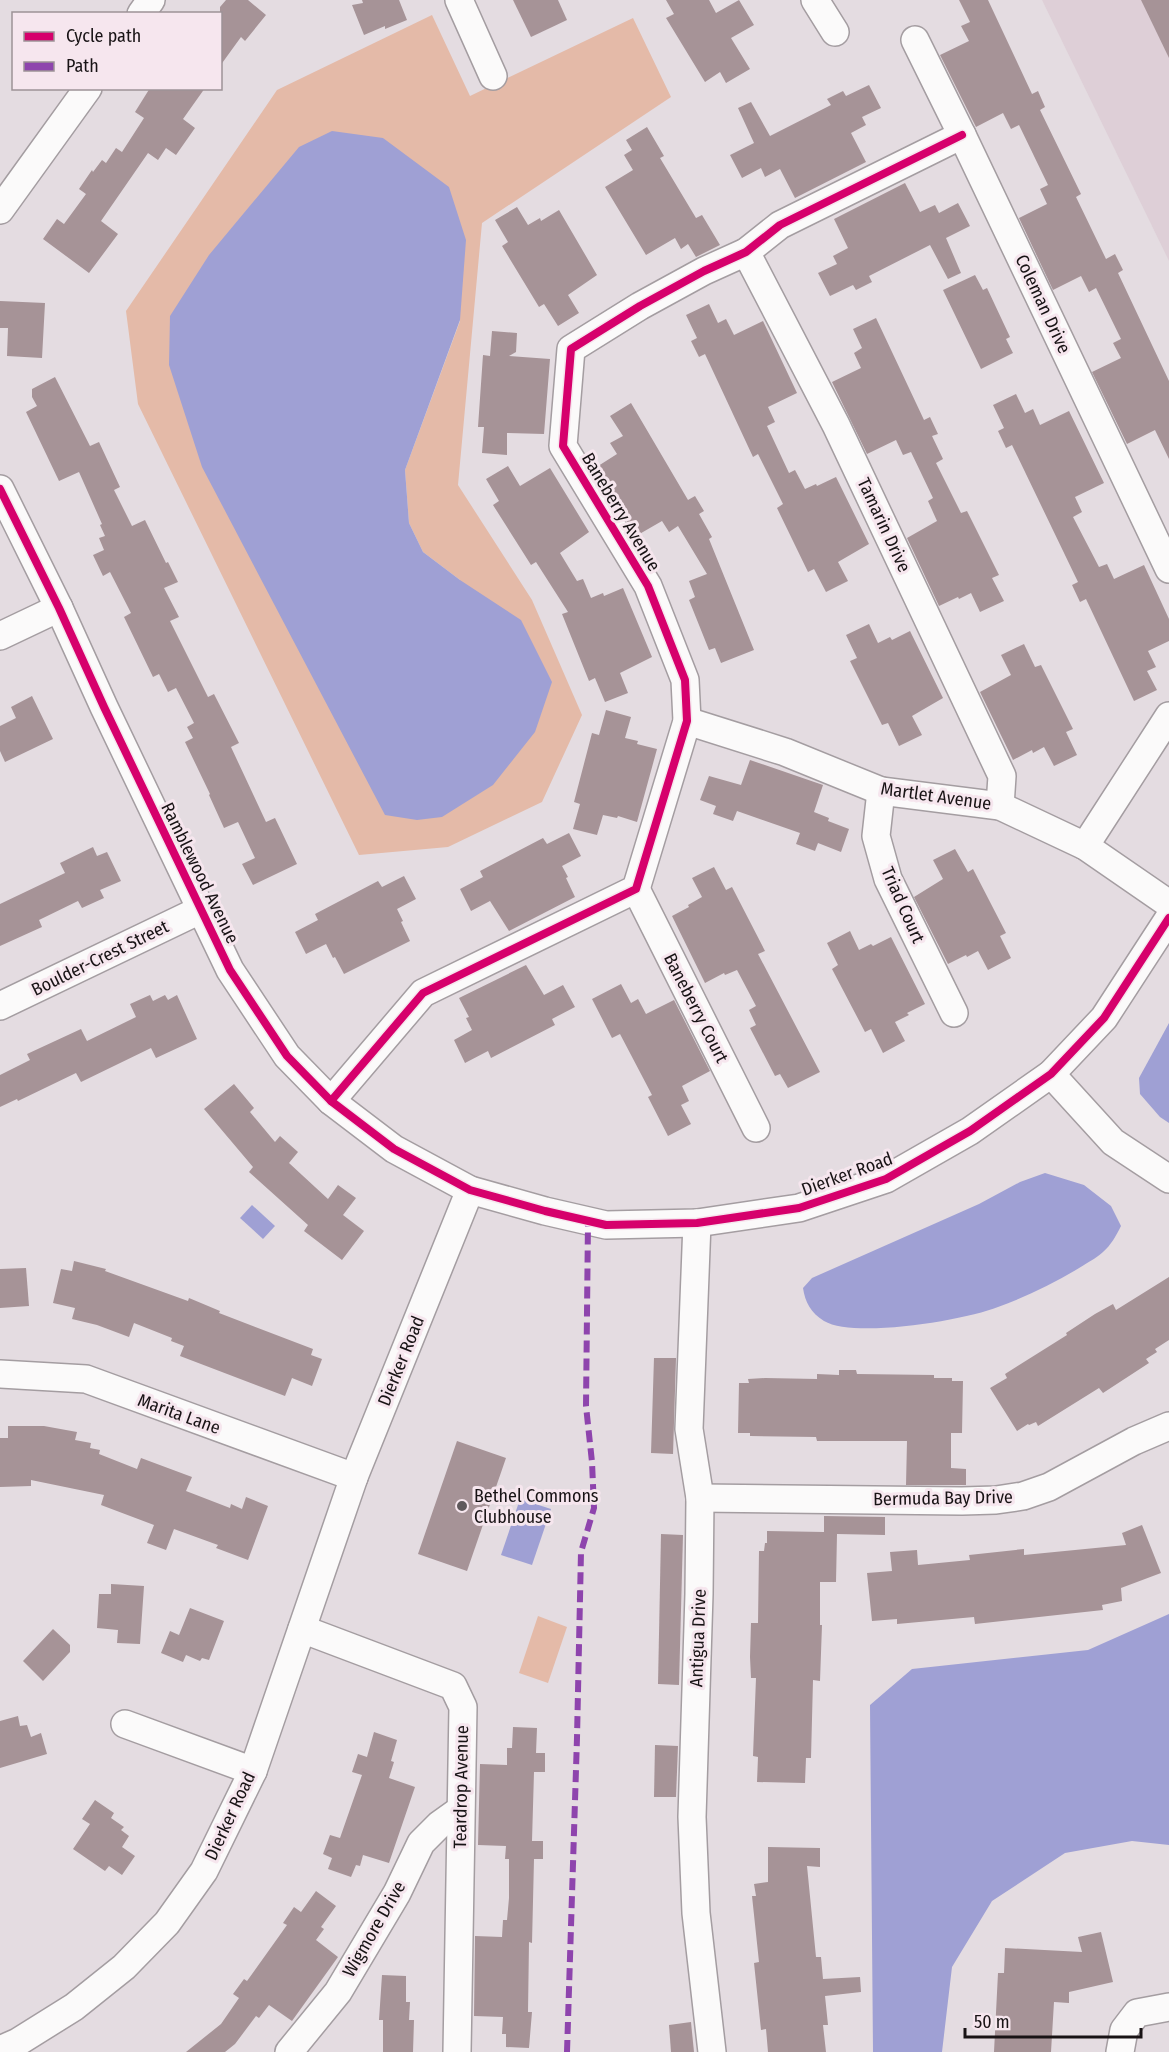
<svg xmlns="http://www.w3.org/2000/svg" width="1169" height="2052" font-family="'Fira Sans Condensed',sans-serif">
<rect width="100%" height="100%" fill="#e4dce1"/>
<path fill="#decfd7" d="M1042 0H1169V261Z"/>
<g fill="#e4baa8" fill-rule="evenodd">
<path d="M432 15 470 96 633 18 671 97 482 223 458 485 532 600 582 715 542 802 448 847 359 855 138 404 126 311 277 90ZM383 138 460 321 405 470 409 523 423 552 460 580 385 815Z"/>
<path d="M538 1616 567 1627 548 1683 519 1673Z"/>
</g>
<g fill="#9fa0d4">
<path d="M332 131 383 138 449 187 466 240 460 320 405 470 409 523 423 552 460 580 521 620 552 682 535 732 493 785 442 817 417 820 385 815 202 467 169 365 170 316 209 255 299 147Z"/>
<path d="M1169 1023V1123L1160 1117 1140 1094 1139 1078Z"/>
<path d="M1045 1173 1084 1185 1111 1206 1121 1226C1116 1236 1111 1245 1103 1252 1098 1257 1090 1261 1084 1265 1057 1282 1028 1296 998 1307 965 1320 855 1339 824 1321 811 1313 805 1302 803 1288L812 1278 979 1204 1020 1182Z"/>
<path d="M252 1205 275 1226 263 1239 240 1218Z"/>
<path d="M520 1499 551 1509 532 1565 501 1555Z"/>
<path d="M1169 1614V1845L1132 1841 1065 1853 992 1901 952 1967 942 2052H873L870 1705 912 1669 1088 1650Z"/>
</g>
<g fill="#a69397">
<path d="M226 0H248L266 15 245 41 241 37 220 66V7Z"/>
<path d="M362 0H399L407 20 385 29V26L364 35 352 5 363 3Z"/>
<path d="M513 0H558L567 20 531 37Z"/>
<path d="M666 0H709L716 13 739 0 754 25 731 38 750 69 726 83 720 72 705 82 666 18 674 14Z"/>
<path d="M959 0H988L1032 94 1038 91 1045 107 1040 110 1081 194 1076 197 1106 259 1115 254 1123 270 1118 273 1169 381V459L1155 430 1127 444 1092 372 1121 358 1113 343 1121 339 1096 288 1089 292 1081 276 1053 290 1019 218 1047 204 1040 189 1048 185 1019 125 1011 129 1003 113 976 127 940 55 969 41 961 26 970 22Z"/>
<path d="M1141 0H1169V58Z"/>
<path d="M869 85 881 108 862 117 866 125 851 133 866 162 795 198 780 169 765 177 761 168 742 178 730 155 754 143 738 108 751 102 770 136 831 105 827 99 843 91 846 96Z"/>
<path d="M150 88H205L183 119 195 128 176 155 166 148 158 160 148 153 101 221 118 234 89 273 43 239 57 219 64 224 86 194 79 189 92 170 93 172 102 160 106 163 116 148 122 152 144 118 135 112Z"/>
<path d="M647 127 664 156 660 158 696 218 702 215 720 245 696 257 688 244 681 249 675 238 646 255 605 187 633 170 624 155 632 150 626 140Z"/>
<path d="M905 183 920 212 935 205 939 213 958 203 970 226 946 238 961 273 948 279 930 245 869 276 872 282 856 290 853 285 830 296 818 273 837 264 833 256 848 248 834 219Z"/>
<path d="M517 207 528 225 540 218 541 221 559 210 597 275 568 295 579 313 558 326 544 304 539 307 502 246 508 242 495 220Z"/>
<path d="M975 275 983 290 987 288 1010 337 1006 339 1013 353 981 369 943 290Z"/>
<path d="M0 301 45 303 42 358 7 356 8 328H0Z"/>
<path d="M709 304 718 323 726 319 734 335 763 321 797 393 768 407 775 422 767 426 789 473 795 470 805 489 816 484 817 486 836 477 869 544 838 562 848 581 826 592 814 569 808 572 777 508 783 504 758 454 753 457 705 354 699 357 691 341 697 338 686 315Z"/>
<path d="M876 318 924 420 930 417 938 434 932 436 943 459 936 463 961 513 967 511 999 575 992 578 1004 601 980 612 971 593 959 599 958 597 939 606 907 538 937 521 928 501 933 498 911 452 903 455 896 440 867 454 832 382 861 368 854 353 862 348 853 329Z"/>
<path d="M492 331 517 333 516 352 509 356 550 359 544 434 507 433V455L482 453 484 427H478L483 355 490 356Z"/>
<path d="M55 377 90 446 99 442 120 487 114 490 132 526 145 520 166 563 168 562 178 582 164 588 179 617 170 621 208 697 214 694 239 743 231 747 266 822 275 818 297 864 253 885 242 864 255 858 238 822 224 828 209 795 210 794 185 742 193 738 187 727 194 723 176 688 168 692 159 674 153 677 124 617 131 613 110 572 103 576 93 555 104 550 99 538 105 536 100 525 102 524 79 472 59 481 26 412 37 406 32 397V389Z"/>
<path d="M1016 394 1025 413 1033 409 1040 425 1069 411 1104 483 1075 497 1082 512 1073 517 1099 567 1107 564 1114 579 1144 565 1169 619V641L1148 651 1156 667 1147 671 1157 690 1134 701 1086 599 1080 602 1072 585 1078 582 1012 445 1006 448 998 431 1004 428 993 405Z"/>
<path d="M631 403 688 500 695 496 704 511 699 514 712 537 709 539 754 650 721 663 715 648 709 650 689 600 695 597 689 581 707 574 678 526 669 532 662 521 636 536 595 468 617 454 610 443 623 436 610 416Z"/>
<path d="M508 466 520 486 550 468 589 532 560 553 577 581 583 579 591 598 603 593 604 596 623 588 652 657 620 673 628 693 605 702 595 678 589 681 562 614 568 612 536 562 531 565 493 505 499 501 486 479Z"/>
<path d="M869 624 878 643 890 637 892 640 910 631 943 698 912 716 922 735 899 746 888 723 882 725 850 661 857 658 846 635Z"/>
<path d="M1024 644 1035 667 1041 665 1073 729 1066 732 1077 755 1054 766 1044 747 1033 753 1032 750 1013 760 980 692 1011 675 1001 655Z"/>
<path d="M32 696 53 739 5 762 0 751V726L16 718 11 707Z"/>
<path d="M606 710 631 717 625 738 638 741 637 744 657 749 637 822 618 816 617 818 603 815 597 835 573 829 580 804 574 802 592 733 599 735Z"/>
<path d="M750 760 823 785 814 812 829 818 828 821 849 829 841 852 818 843 815 851 796 844 800 833 737 811 733 821 713 814 716 806 700 800 709 776 741 785Z"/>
<path d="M569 833 581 856 562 866 568 877 566 878 575 897 509 931 490 901 471 911 460 889 483 877 480 871 543 838 547 844Z"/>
<path d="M93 847 97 856 107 852 121 881 100 890 104 898 82 908 78 901 39 920 42 927 0 946V904L65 873 60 863Z"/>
<path d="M955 849 968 872 973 869 1006 933 1000 936 1011 958 988 970 978 951 967 957 966 955 948 964 914 897 943 879 933 860Z"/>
<path d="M714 867 726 890 732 887 765 951 758 954 820 1072 788 1088 780 1074 775 1076 750 1028 756 1025 749 1010 756 1006 737 970 725 975 724 973 705 983 672 916 689 907 688 905 702 897 692 878Z"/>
<path d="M404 876 416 899 397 909 403 921 401 922 410 941 344 974 335 957 333 958 326 944 306 954 295 932 318 920 315 914 378 881 382 887Z"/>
<path d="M850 931 859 950 871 944 873 946 891 937 925 1004 907 1013 909 1015 895 1022 905 1041 883 1053 871 1029 865 1032 832 969 838 965 827 943Z"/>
<path d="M526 965 544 995 563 985 575 1007 552 1019 555 1025 491 1058 488 1051 465 1063 454 1040 472 1030 466 1018 469 1017 459 998Z"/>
<path d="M621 984 631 1003 638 999 646 1014 674 1000 710 1071 682 1086 689 1101 681 1105 691 1124 668 1136 648 1097 652 1095 620 1034 612 1038 592 999Z"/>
<path d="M150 995 153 1001 165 995 168 1000 177 995 197 1039 156 1058 151 1048 81 1082 76 1073 18 1101 17 1099 0 1107V1075L30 1060 27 1054 81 1029 87 1041 136 1017 130 1004Z"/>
<path d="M234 1084 254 1108 250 1112 275 1142 280 1136 298 1152 289 1163 328 1199 338 1185 356 1198 343 1215 364 1231 342 1260 304 1231 308 1225 249 1172 253 1167 204 1109Z"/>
<path d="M74 1261 106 1269 105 1271 188 1301 189 1298 220 1311 219 1313 313 1349 311 1355 322 1359 312 1386 292 1378 285 1396 180 1356 184 1346 171 1341 172 1338 134 1323 129 1337 97 1325 72 1319 75 1308 53 1303 61 1269 72 1271Z"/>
<path d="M26 1268 29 1306 0 1308V1269Z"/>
<path d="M1169 1277V1340L1155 1349 1157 1352 1146 1359 1149 1363 1103 1393 1099 1388 1038 1426 1036 1422 1029 1425 1028 1424 1017 1431 990 1388 1007 1378 1005 1374 1067 1335 1066 1333 1095 1314 1113 1304 1116 1310Z"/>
<path d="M654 1358H676L673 1454 651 1453Z"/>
<path d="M839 1370H856L857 1374 934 1375V1378H952V1381H963L962 1433H951V1468L966 1469V1485H906L907 1441H817L816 1437 750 1436V1433H738L739 1383H749L748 1379 765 1378 817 1379V1374L839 1375Z"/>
<path d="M8 1426H44L77 1432 75 1440 91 1443 90 1448 100 1450 99 1454 137 1469 141 1458 192 1477 186 1491 230 1508 231 1504 242 1509 246 1497 268 1506 248 1560 216 1548 218 1545 174 1529 166 1550 147 1543 154 1525 101 1505 104 1495 31 1480V1486L0 1487V1438H8Z"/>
<path d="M457 1441 506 1458 467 1571 418 1554Z"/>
<path d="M824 1516 885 1517V1535L837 1534 836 1582H820V1625H822L820 1681 813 1680 811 1758H806L805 1783 757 1782 758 1757 753 1756 756 1678H751L750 1657 751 1623H758L759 1551H764L765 1543H767V1531L824 1532Z"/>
<path d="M1142 1525 1161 1573 1121 1588 1122 1601 1102 1605 1103 1610 975 1624 974 1617 897 1624V1619L872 1621 867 1573 892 1571 890 1552 917 1550 918 1565 970 1560 969 1555 1024 1549V1555L1126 1545 1122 1533Z"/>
<path d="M661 1534 683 1535 679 1685 658 1684Z"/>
<path d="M111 1584 144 1586 140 1644 117 1643 118 1630 97 1628 99 1594H111Z"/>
<path d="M190 1608 224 1621 209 1660 202 1658 200 1661 186 1655 183 1662 161 1653 170 1631 179 1635Z"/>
<path d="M53 1629 70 1645V1652L43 1681 23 1661Z"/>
<path d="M18 1716 20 1726 27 1725 31 1737 41 1733 47 1754 0 1768V1721Z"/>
<path d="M513 1727 537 1728 536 1753H545V1772H534L532 1841H543V1859H534L532 1943 529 1942 528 2012H532L529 2048 506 2047V2034H502L503 2017 474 2016 475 1936 502 1937 503 1920H507L509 1898V1859H505L506 1846 478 1845 480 1764 507 1765V1748H512Z"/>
<path d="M374 1732 397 1740 391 1761 394 1762 389 1778 415 1787 389 1863 363 1855 360 1866 356 1865 351 1877 328 1869 332 1858 323 1854 330 1835 340 1838 362 1775 352 1772 358 1754 367 1757Z"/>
<path d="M655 1745 678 1746 676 1797H654Z"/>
<path d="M95 1800 114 1813 111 1818 124 1827 121 1830 129 1836 122 1847 135 1856 122 1875 109 1866 105 1871 73 1849 90 1824 82 1819Z"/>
<path d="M768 1847 820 1848V1867L807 1866 816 1957H821L823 1979 860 1977 861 1992 825 1996 828 2025H823L826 2052H768L766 2029 761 2030 754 1963 759 1962 752 1896H756L754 1884 768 1882Z"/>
<path d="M316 1891 336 1906 321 1927 324 1929 316 1940 338 1957 292 2021 269 2005 259 2018 256 2016 235 2044 225 2052H186L221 2024 239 1998 233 1994 244 1979 247 1981 287 1925 283 1923 294 1907 301 1912Z"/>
<path d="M1101 1932 1113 1982 1069 1992V2003L1054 2002 1051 2052H994L998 1973H1004L1005 1948 1082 1952 1078 1937Z"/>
<path d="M382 1975 406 1976V2002H410L409 2020H414L413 2052H383V2020H379Z"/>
<path d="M691 2022 694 2052H671L669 2025Z"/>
</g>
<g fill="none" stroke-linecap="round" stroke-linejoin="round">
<defs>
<g id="minor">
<path d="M459 0 493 76"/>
<path d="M815 0 835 32"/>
<path d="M141 14 151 0"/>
<path d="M915 40 962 135 1169 569"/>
<path d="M0 210 88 88"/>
<path d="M746 252 836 425 1002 776 1000 806"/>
<path d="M0 489 59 608 104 707 230 970 287 1056 331 1101 394 1149 470 1190 545 1211 606 1225 697 1223 799 1208 886 1179 970 1131 1051 1074 1104 1018 1169 918"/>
<path d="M0 636 59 608"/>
<path d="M687 721 785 752 881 791 1000 806 1085 846 1169 904"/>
<path d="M881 791 876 836 888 879 954 1013"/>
<path d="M1085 846 1169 716"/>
<path d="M636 889 756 1128"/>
<path d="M0 1006 200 910"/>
<path d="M1051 1074 1113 1142 1169 1179"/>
<path d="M331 1101 423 993 636 889 687 721 685 680 648 586 563 446 571 349 640 306 704 271 746 252 780 225 962 135"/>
<path d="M697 1223 689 1429 700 1498 699 1594 692 1817 696 1913 712 2052"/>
<path d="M0 1374 86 1379 354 1477"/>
<path d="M700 1498 962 1501 996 1500 1023 1496 1049 1487 1134 1441 1169 1426"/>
<path d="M302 1629 453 1686 463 1707 457 2052"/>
<path d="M125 1724 253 1771"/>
<path d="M0 2050 18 2042 74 2007 124 1967 167 1923 204 1871 253 1771 354 1477 470 1190"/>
<path d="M289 2052 338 1992 397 1893 421 1843 439 1825 460 1810"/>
<path d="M1120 2052 1124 2030 1137 2013 1169 2007"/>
</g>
</defs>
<use href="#minor" stroke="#a49da1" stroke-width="30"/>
<use href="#minor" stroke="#fbfafa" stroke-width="27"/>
<path stroke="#8e44ad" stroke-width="6" stroke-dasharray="12 6" stroke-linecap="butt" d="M567 2052 577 1738 581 1552 594 1508 592 1462 586 1406 588 1221"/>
<defs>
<g id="cycleway">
<path d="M0 489 59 608 104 707 230 970 287 1056 331 1101 394 1149 470 1190 545 1211 606 1225 697 1223 799 1208 886 1179 970 1131 1051 1074 1104 1018 1169 918"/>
<path d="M331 1101 423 993 636 889 687 721 685 680 648 586 563 446 571 349 640 306 704 271 746 252 780 225 962 135"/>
</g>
</defs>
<use href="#cycleway" stroke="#f6e6ee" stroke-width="11"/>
<use href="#cycleway" stroke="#d6006c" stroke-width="8"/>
</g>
<circle fill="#5f595c" stroke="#f6e6ee" stroke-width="2" cx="462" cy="1506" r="6"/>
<g text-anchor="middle" stroke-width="6" stroke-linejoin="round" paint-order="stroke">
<g font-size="18" fill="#181315" stroke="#f6e6ee">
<text transform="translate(1043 304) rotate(65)" y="6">Coleman Drive</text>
<text transform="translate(621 512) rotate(59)" y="6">Baneberry Avenue</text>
<text transform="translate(884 525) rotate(65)" y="6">Tamarin Drive</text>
<text transform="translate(936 796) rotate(8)" y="6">Martlet Avenue</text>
<text transform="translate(200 873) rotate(64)" y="6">Ramblewood Avenue</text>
<text transform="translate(903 905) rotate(66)" y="6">Triad Court</text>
<text transform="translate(100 958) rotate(-26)" y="6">Boulder-Crest Street</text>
<text transform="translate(696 1008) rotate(63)" y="6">Baneberry Court</text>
<text transform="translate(847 1174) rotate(-20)" y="6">Dierker Road</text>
<text transform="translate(401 1361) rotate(-68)" y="6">Dierker Road</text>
<text transform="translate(179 1414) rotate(20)" y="6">Marita Lane</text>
<text transform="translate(943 1498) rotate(-1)" y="6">Bermuda Bay Drive</text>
<text transform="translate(698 1638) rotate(-88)" y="6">Antigua Drive</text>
<text transform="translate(461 1787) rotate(-89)" y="6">Teardrop Avenue</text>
<text transform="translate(230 1816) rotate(-65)" y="6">Dierker Road</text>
<text transform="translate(374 1929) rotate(-60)" y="6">Wigmore Drive</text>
</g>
<g font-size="18" fill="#181315" stroke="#f6e6ee" text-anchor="start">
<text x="474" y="1502">Bethel Commons<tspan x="474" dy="21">Clubhouse</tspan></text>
</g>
</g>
<rect x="12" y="12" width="210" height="78" fill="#f6e6ee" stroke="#9d9297" stroke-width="1.5"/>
<rect x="24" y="32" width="30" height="9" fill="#d6006c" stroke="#9d9297" stroke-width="1.5"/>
<text x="66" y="42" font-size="18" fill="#181315">Cycle path</text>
<rect x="24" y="62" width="30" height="9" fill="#8e44ad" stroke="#9d9297" stroke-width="1.5"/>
<text x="66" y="72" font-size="18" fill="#181315">Path</text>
<path d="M965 2028v9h176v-9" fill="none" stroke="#181315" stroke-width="3"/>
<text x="974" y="2028" font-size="18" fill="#181315" stroke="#f6e6ee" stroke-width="4.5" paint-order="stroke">50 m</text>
</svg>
